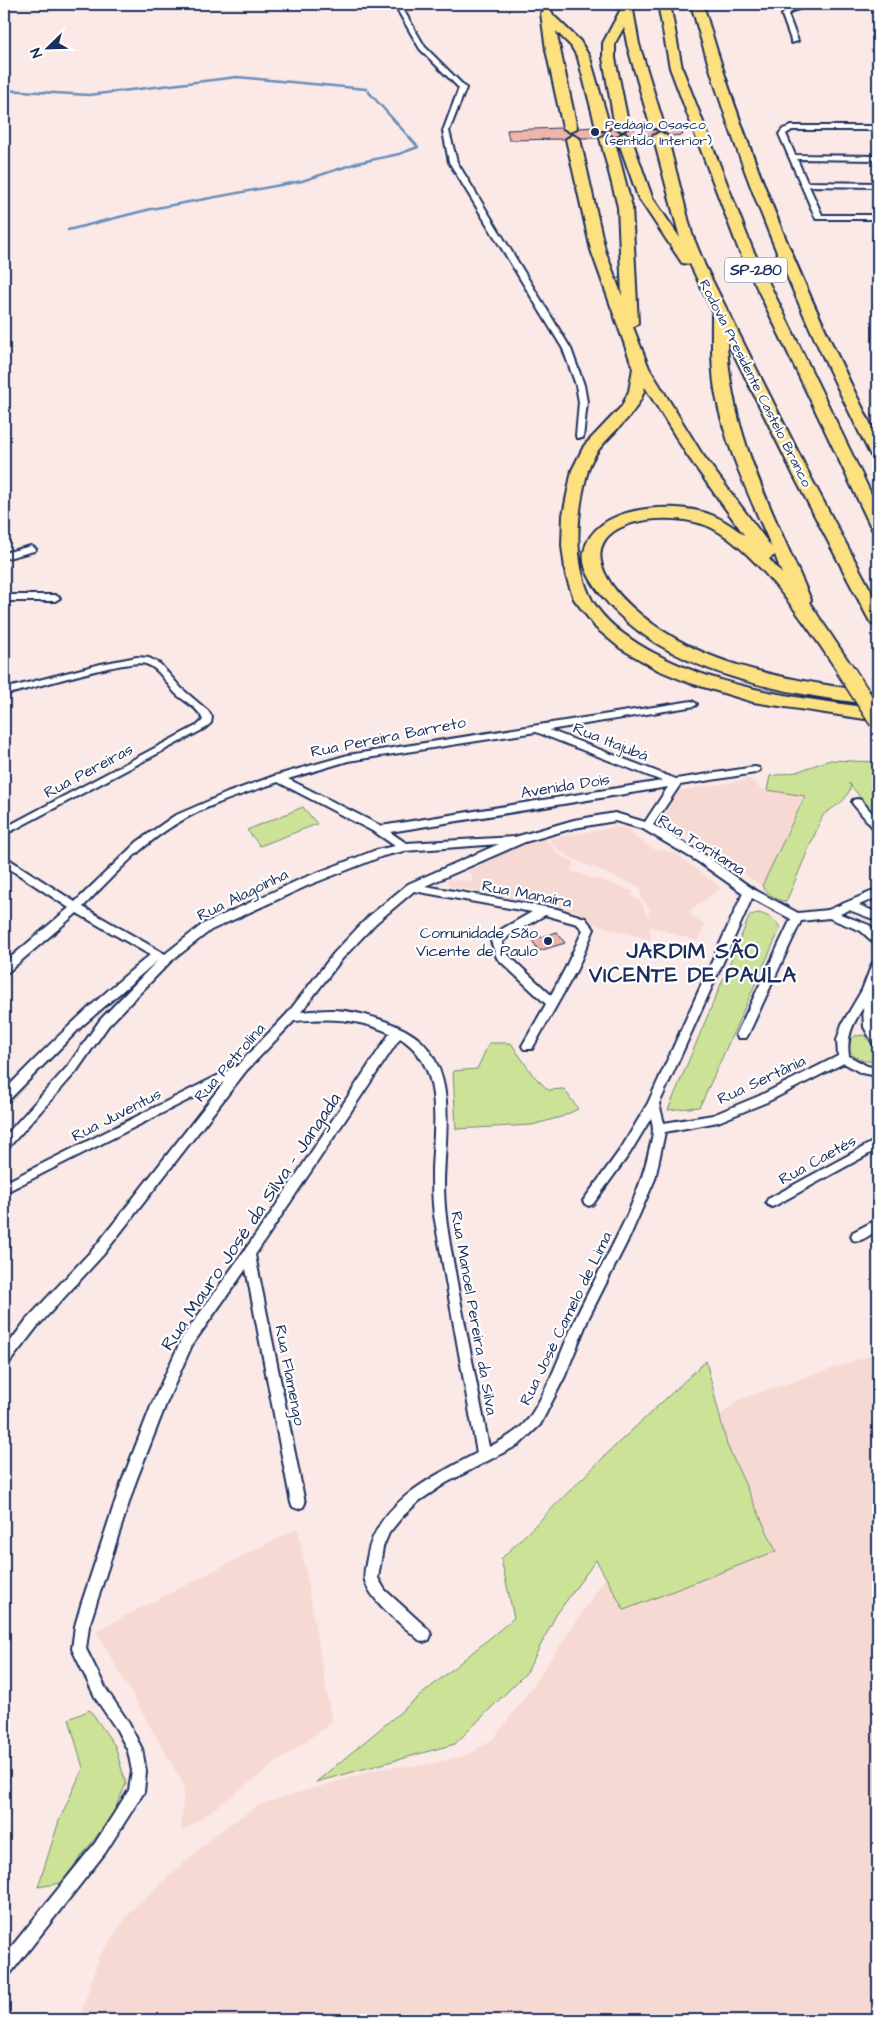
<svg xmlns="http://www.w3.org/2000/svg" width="882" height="2024" font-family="'Architects Daughter',sans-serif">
<rect width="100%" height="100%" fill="#fae9e6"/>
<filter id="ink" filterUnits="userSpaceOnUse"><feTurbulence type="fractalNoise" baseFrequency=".02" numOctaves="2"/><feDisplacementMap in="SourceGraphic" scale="10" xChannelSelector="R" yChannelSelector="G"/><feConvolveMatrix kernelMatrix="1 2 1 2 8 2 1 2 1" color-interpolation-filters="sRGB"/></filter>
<g filter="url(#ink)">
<g fill="#f7d9d4">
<path d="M750 779 761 789 805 795 762 886 667 822 662 810 673 792Z"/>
<path d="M616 827 631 829 632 835 654 849 674 852 721 888 688 912 705 926 697 941 649 926 651 940 598 925 576 911 451 886 447 883 450 880 472 882V874L466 872 514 848 546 839 554 850 565 858 574 862 571 871 633 891 632 896 642 903 648 919 650 909 641 898V888L569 857 553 845 549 839Z"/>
<path d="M878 1353V2020H79L99 1957 131 1911 212 1837 258 1805 381 1768 425 1765 468 1755 493 1739 523 1700 707 1428 738 1400Z"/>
<path d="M298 1528 332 1722 181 1833 184 1786 96 1631Z"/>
</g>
<g fill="#cbe297" stroke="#73887a">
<path d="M830 760 875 762 878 767V820L849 783 851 787C843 806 838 803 823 815L786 902C775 899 769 895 762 886L805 796 767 790 770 776 796 772Z"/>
<path d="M303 807 317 824 260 846 247 830Z"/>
<path d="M759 913C768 916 777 919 780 929L703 1100 699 1107 668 1110 750 915Z"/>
<path d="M864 1035 878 1051V1060C865 1063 858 1061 849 1050V1042L855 1036Z"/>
<path d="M489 1043H511L532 1074 548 1090 564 1089 578 1109 561 1117 532 1125 456 1129 453 1071 477 1069Z"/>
<path d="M706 1361 727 1445 776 1551 624 1610 596 1560 556 1615 527 1672 455 1744 316 1782 514 1618 501 1559 615 1446Z"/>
<path d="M90 1710 115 1746 126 1784 112 1816 61 1883 38 1887 59 1821 83 1768 69 1719Z"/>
</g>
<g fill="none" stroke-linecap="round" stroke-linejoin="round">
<path stroke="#688ebb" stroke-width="2.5" d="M4 90 89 95 237 77 366 89 418 147 399 154 357 163 302 181 151 209 68 230"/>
</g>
<g fill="#efb5aa" stroke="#1b2f5e">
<path d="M666 125H680L683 135 669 136 659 130 651 136 633 137 625 131 631 126H648L652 130H662Z"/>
<path d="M594 127 598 132H608L613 127 621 133 615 137 606 132 598 138H582L572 133 564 139 509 140 507 130 561 128 571 134 579 128Z"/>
<path d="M557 932 565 943 539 951 532 940Z"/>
</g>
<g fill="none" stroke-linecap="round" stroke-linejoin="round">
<defs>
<g id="street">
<path d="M394 4H400L425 47 466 88 449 131 457 162 571 349 584 385 587 402 583 438H577L576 436 579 402 576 385 563 349 449 162 443 131 459 88 420 49Z"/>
<path d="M806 4H815L792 11 788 15 798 41 791 43V40L782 15 788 9Z"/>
<path d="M791 126H878V130H792L786 134 795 155 878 156V160L797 159 807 182 878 183V187L809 186 822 215H878V219H816L779 134 783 129Z"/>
<path d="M31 546 36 549 34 551 4 559V553Z"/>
<path d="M4 595H55L60 598 55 601H4Z"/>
<path d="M137 657 149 658 160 664 181 688 208 711 212 717 211 723 204 729 4 835V828L198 725 203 720C199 708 185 702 176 694 167 684 159 668 146 664 129 658 28 690 4 695V689L101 664Z"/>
<path d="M692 701 697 704 695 706 549 730 676 779 755 767 759 768 760 770 755 773 680 785 653 825 705 855 753 889 798 913 828 910 878 889V897L859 905 878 913V921L849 910 840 914 869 925 878 934V944L874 943 861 931 829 918 801 921 748 1035 746 1038H738L736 1035 791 919 752 898 659 1104 664 1123 713 1115 759 1096 838 1056 837 1040 842 1024 862 990 872 964 878 960V978L873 991 876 1027 878 1032V1046L874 1045 864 1027 863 1008C853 1023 846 1037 849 1056L867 1066 878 1068V1076L861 1073 844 1063 767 1102 718 1122 665 1132 655 1179 630 1236 589 1317 565 1376 540 1425 520 1444 446 1483 419 1501 402 1517 389 1533 383 1547 378 1578 385 1590 429 1630 431 1635 429 1640 424 1642 419 1640C402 1624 372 1603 365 1581 363 1574 366 1565 367 1558 376 1503 432 1477 477 1453L434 1215C432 1199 432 1184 432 1169 434 1124 444 1065 400 1038L255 1255 305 1503 303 1507 298 1509 293 1507 291 1503 246 1269 192 1345 166 1404 136 1481 89 1626 86 1649 106 1689 127 1720 142 1749 146 1771 144 1792 105 1853 10 1974 4 1976V1956L95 1843 129 1790 132 1771 128 1751 117 1730 96 1699 72 1649 75 1626 81 1605 122 1481 152 1404 182 1338 267 1219 390 1033C357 1018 330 1018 294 1021L246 1071 103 1255 37 1327 9 1363 4 1365V1350L27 1319 95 1247 224 1082 4 1193V1183L237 1066 287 1014 334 953 368 917 408 884 499 844 404 851 383 856 309 885 211 930 170 962 108 1026 76 1072 8 1148 4 1150V1137L68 1066 100 1020 158 960 82 1026 8 1101 4 1102V1091C50 1043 98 997 150 955L77 913 8 972 4 973V963L69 908 4 865V856L75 902 137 842 174 816 227 793 274 776 348 755ZM536 732 662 781 381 826 288 779 348 761ZM278 782 376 833 395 846 376 850 301 879 203 924 165 954 83 907C113 876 144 842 181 821 209 804 247 793 278 782ZM668 787 645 822 615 813 574 820 515 837 406 843 390 832ZM615 821 643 829 697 861 743 893 648 1103 622 1147 583 1201 585 1204 589 1206 593 1204 630 1153 651 1118C655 1130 652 1139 649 1151 636 1210 603 1261 577 1315 562 1348 551 1384 531 1415 522 1430 504 1439 489 1447 479 1396 469 1345 459 1294 453 1258 444 1222 444 1185 444 1139 458 1081 423 1043 405 1024 357 1010 331 1010 321 1010 311 1011 301 1012L342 959 376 923 414 891 532 912 502 929 491 941 497 958 546 1004 522 1046 524 1049H532L577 969 594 929 585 918 557 909 425 886 525 842 574 828ZM545 915 577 924 583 930 565 969 551 995 506 953 502 942 510 935Z"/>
<path d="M857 799 861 800 878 820V829H874L853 804 852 802 853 800Z"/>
<path d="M878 1139V1149L776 1205 772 1207 768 1205 766 1202 768 1199Z"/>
<path d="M878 1219V1230C871 1234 861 1243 853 1240L851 1236 853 1232Z"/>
</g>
<g id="highway">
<path d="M620 4H632L639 44 664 125 662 128H652L650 125 627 44 624 27 615 43V58L629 127 622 131 615 127 603 58V43L621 9Z"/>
<path d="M658 4H670L682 68 752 248 878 508V530L872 529 870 525 738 248 670 68Z"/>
<path d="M691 4H703C746 155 807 298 878 439V459L872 457 870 454C796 306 735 164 691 4Z"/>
<path d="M547 9 551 10 553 15 580 41 590 58 610 127 608 130H598L596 127 578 58 571 46 556 31 577 128 570 132 563 128 546 50 541 13Z"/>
<path d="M660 132 667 136 692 234 705 266 810 476 878 604V625L872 624 869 620 794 476 727 340C729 433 775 516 811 600L809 602 853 668 850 672 844 674 838 672C809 628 758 552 712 528 673 508 572 518 608 579 616 593 628 604 641 615 708 670 795 680 878 693V705C785 694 664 674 602 596 593 584 581 568 584 552 593 505 671 502 706 513 721 518 733 526 745 536L687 455 645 387C637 422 598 437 588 470 577 510 572 563 592 600 605 623 630 640 652 652 723 690 800 698 878 709V721L753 702 687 682 658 670 620 648 596 628 574 599 566 576 562 546 563 515 572 470 584 446 622 406 629 391 633 368 591 250 566 139 573 135 580 139 605 250 622 296 618 207 600 138 607 134 614 138 632 207 638 323 633 327 649 368 702 454 772 548C751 499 726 449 716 396 711 369 712 342 712 315L713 312 690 264 682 263 638 197 617 137 624 133 631 137 652 197 680 238 653 136ZM775 555 782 574 769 559Z"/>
</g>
</defs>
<use href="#street" stroke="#1b2f5e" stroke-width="4"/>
<use href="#highway" stroke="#1b2f5e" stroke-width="4"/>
<use href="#street" fill="#fff" fill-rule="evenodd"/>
<use href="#highway" fill="#fde080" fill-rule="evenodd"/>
<defs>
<path id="highway-bridge" d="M844 668 878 721"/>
</defs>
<use href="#highway-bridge" stroke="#1b2f5e" stroke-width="20" stroke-linecap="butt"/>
<use href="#highway-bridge" stroke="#fde080" stroke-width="17"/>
</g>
</g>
<g fill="#1b2f5e" stroke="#fff" stroke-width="2">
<circle cx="595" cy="132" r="5"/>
<circle cx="548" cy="941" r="5"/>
</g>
<g text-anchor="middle" stroke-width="4.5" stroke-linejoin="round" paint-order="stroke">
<g font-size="14" fill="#1b2f5e" stroke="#fff" text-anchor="start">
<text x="605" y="129">Pedágio Osasco<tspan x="605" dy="16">(sentido Interior)</tspan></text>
</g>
<g font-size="14" fill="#1b2f5e" stroke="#fff">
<text transform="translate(756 383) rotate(63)" y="5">Rodovia Presidente Castelo Branco</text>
</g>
<rect fill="#fff" stroke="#5f6d8e" stroke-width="1" x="725" y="257.5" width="62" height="25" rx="4"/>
<g font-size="15" font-weight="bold" fill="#1b2f5e">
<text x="756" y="275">SP-280</text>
</g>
<g font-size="16" fill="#1b2f5e" stroke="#fff">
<text transform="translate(388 736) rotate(-11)" y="6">Rua Pereira Barreto</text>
<text transform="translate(611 741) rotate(22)" y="6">Rua Itajubá</text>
<text transform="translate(88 770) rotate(-28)" y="6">Rua Pereiras</text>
<text transform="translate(565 785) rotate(-9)" y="6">Avenida Dois</text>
<text transform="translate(702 844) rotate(32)" y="6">Rua Toritama</text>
<text transform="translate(527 893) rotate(11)" y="6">Rua Manaíra</text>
<text transform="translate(242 894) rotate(-26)" y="6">Rua Alagoinha</text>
<text transform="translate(229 1062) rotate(-49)" y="6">Rua Petrolina</text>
<text transform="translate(761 1079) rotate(-25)" y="6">Rua Sertânia</text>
<text transform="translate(116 1114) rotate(-27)" y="6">Rua Juventus</text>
<text transform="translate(817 1159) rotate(-29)" y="6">Rua Caetés</text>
<text transform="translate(475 1313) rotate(80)" y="6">Rua Manoel Pereira da Silva</text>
<text transform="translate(565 1318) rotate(-64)" y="6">Rua José Camelo de Lima</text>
<text transform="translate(291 1375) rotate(79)" y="6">Rua Flamengo</text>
</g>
<g font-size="16" fill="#1b2f5e" stroke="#fff" text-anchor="end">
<text x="538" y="938">Comunidade São<tspan x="538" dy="18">Vicente de Paulo</tspan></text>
</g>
<g font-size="19" fill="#1b2f5e" stroke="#fff">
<text transform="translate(250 1221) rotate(-56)" y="7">Rua Mauro José da Silva - Jangada</text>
</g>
<g font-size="21" font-weight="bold" letter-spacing="1" fill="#1b2f5e" stroke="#fff">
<text x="693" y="958">JARDIM SÃO<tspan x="693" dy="24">VICENTE DE PAULA</tspan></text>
</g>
</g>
<rect width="882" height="2024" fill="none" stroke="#fff" stroke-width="20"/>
<rect x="10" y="10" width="862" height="2004" fill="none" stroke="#1b2f5e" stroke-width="2" filter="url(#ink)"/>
<g transform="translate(48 48) rotate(247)" stroke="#ffffff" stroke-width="4" paint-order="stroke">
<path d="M0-4L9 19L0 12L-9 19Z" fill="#1b2f5e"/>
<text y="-8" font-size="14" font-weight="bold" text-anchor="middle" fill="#1b2f5e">N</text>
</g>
</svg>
